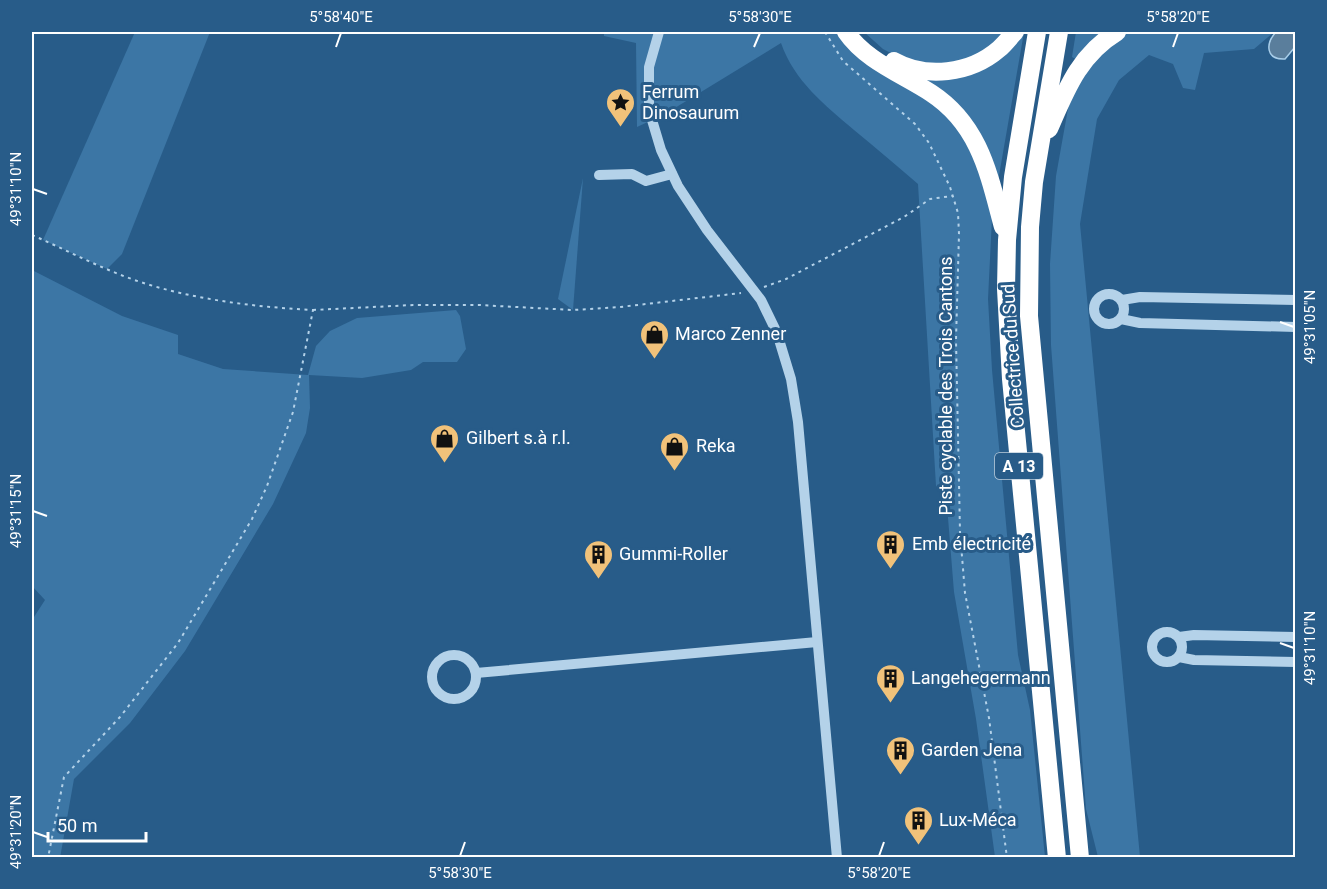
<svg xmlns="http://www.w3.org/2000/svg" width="1327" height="889" font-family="Roboto,sans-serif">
<rect width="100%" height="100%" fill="#285c89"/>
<g fill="#3c76a5">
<path d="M135 32H210L122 254 107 269 43 240Z"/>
<path d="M604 32H836L846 46 950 115 979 163 992 218 988 299 992 370 1018 655 1030 710 1045 857H995L976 719 954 592 946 493 936 486 918 184C897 166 876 148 854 130 825 105 794 81 781 43L665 114 637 127 636 43 604 36Z"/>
<path d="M864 32H1007L996 45 953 66 906 61 883 49Z"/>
<path d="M1024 32 997 187 920 76 938 78Z"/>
<path d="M1076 32H1109L1077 60 1072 57Z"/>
<path d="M1131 32H1274L1254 49 1204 53 1195 90 1183 88 1173 64 1149 55 1119 80 1097 119 1080 224 1140 857H1098L1086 809 1051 345 1050 264 1056 176 1069 103 1089 64 1123 35Z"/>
<path d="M583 178 573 310 558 299Z"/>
<path d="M32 270 122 316 178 335V354L223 369 308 375 316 346 330 331 357 318 456 310 460 316 466 349 457 362H423L411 370 362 378 309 375 310 408 306 433 273 504 185 651 130 723 74 779 60 858 32 857V615L34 617 45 600 32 586Z"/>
</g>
<path fill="#5a7e9c" stroke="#a9cee9" stroke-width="1.5" d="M1276 32H1295V47L1285 59C1266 60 1265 44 1276 32Z"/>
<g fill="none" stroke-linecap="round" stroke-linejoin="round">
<g stroke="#b4d2e9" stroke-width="2" stroke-dasharray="3 4.5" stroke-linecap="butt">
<path d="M825 32 843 61 915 124 929 143 950 187 958 213 959 234 956 340 960 532 965 593 989 718 1007 858"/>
<path d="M32 235C71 252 109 273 150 285 204 301 258 307 313 310L293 412 267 486 252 519 178 643 120 717 64 777 48 858"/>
<path d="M764 287 786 279 904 217 930 199 952 196"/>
<path d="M313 310 413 305H479L573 310 620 307 741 293"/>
</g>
<g stroke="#b4d2e9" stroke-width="10">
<path d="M659 32 649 67V110L661 150 678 186 707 230 761 300 777 333 791 379 798 422 837 858"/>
<path d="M599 175 632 174 646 181 672 174"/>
<circle cx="1109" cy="309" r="15"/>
<path d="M1122 300 1140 297 1296 300"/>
<path d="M1121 319 1140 323 1296 327"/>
<circle cx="1167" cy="647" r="15"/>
<path d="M1179 637 1194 635 1296 637"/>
<circle cx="454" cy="677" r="22"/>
<path d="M1179 657 1194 660 1296 662"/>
<path d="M476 673 817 642"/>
</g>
<g stroke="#fff" stroke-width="18">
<path d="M846 32C866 61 902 74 931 93 980 125 989 175 1003 227"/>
<path d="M1037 32 1013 177 1007 240 1006 289 1011 379 1057 858"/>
<path d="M1059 32 1034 182 1030 227 1029 316 1080 858"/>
<path d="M894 61C926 79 970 74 999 49 1005 44 1010 37 1015 32"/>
<path d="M1049 129C1066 90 1079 55 1117 32"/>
</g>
</g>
<path fill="none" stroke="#fff" stroke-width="2" d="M336 47 341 33M754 47 760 33M1173 47 1178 33M33 189 47 194M1280 322 1294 327M33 511 47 516M1280 643 1294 648M33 832 47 837M460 856 465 842M879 856 884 842"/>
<defs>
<symbol id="sight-pin" viewBox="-11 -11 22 30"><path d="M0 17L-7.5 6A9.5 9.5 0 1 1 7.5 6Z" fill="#f1c27a" stroke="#285c89"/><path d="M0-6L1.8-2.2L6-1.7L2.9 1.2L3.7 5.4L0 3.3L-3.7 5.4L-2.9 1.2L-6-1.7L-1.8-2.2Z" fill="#111"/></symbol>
<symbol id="shop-pin" viewBox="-11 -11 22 30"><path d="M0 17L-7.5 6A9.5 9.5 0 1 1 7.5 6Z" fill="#f1c27a" stroke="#285c89"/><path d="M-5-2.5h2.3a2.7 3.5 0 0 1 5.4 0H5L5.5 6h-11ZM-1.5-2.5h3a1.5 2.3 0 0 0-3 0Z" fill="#111"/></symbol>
<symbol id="building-pin" viewBox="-11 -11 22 30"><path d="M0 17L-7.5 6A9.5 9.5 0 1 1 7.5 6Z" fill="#f1c27a" stroke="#285c89"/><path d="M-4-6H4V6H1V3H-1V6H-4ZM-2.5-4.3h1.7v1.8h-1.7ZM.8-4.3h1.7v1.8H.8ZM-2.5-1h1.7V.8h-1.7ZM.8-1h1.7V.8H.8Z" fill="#111"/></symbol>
</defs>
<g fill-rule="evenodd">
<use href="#sight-pin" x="604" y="86" width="33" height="45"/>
<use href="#shop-pin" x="638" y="318" width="33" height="45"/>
<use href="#shop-pin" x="428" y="422" width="33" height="45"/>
<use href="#shop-pin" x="658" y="430" width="33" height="45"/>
<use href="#building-pin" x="874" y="528" width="33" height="45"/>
<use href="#building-pin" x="582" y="538" width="33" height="45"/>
<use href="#building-pin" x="874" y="662" width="33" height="45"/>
<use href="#building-pin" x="884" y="734" width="33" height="45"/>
<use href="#building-pin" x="902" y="804" width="33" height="45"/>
</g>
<g text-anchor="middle" stroke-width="6" stroke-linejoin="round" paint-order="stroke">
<rect fill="#285c89" stroke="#becedc" stroke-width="1.5" x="995" y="453" width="48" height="26" rx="4.5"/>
<g font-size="16" font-weight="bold" fill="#fff">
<text x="1019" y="472">A 13</text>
</g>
<g font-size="18" fill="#fff" stroke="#285c89" text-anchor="start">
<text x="642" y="98">Ferrum<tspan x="642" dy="21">Dinosaurum</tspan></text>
<text x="675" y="340">Marco Zenner</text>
<text x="466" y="444">Gilbert s.à r.l.</text>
<text x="696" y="452">Reka</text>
<text x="912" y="550">Emb électricité</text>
<text x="619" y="560">Gummi-Roller</text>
<text x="911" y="684">Langehegermann</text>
<text x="921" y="756">Garden Jena</text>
<text x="939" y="826">Lux-Méca</text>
</g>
<g font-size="18" fill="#fff" stroke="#285c89">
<text transform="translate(1013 356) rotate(-94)" y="6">Collectrice du Sud</text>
<text transform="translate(946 386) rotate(-90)" y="6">Piste cyclable des Trois Cantons</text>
</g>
</g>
<rect width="1327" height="889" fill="none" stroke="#285c89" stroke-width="66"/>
<path d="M48 832v9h98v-9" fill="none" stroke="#ffffff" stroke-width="3"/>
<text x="57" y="832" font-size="18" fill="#ffffff" stroke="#285c89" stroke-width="4.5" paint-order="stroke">50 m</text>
<rect x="33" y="33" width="1261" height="823" fill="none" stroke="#fff" stroke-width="2"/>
<g font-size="15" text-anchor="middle" fill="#fff">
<text x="341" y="22">5°58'40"E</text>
<text x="760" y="22">5°58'30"E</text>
<text x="1178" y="22">5°58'20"E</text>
<text transform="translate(16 189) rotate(-90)" y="5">49°31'10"N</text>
<text transform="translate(1310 327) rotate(-90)" y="5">49°31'05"N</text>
<text transform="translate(16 511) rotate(-90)" y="5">49°31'15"N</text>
<text transform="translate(1310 648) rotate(-90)" y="5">49°31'10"N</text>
<text transform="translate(16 832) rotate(-90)" y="5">49°31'20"N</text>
<text x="460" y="878">5°58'30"E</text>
<text x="879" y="878">5°58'20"E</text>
</g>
</svg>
